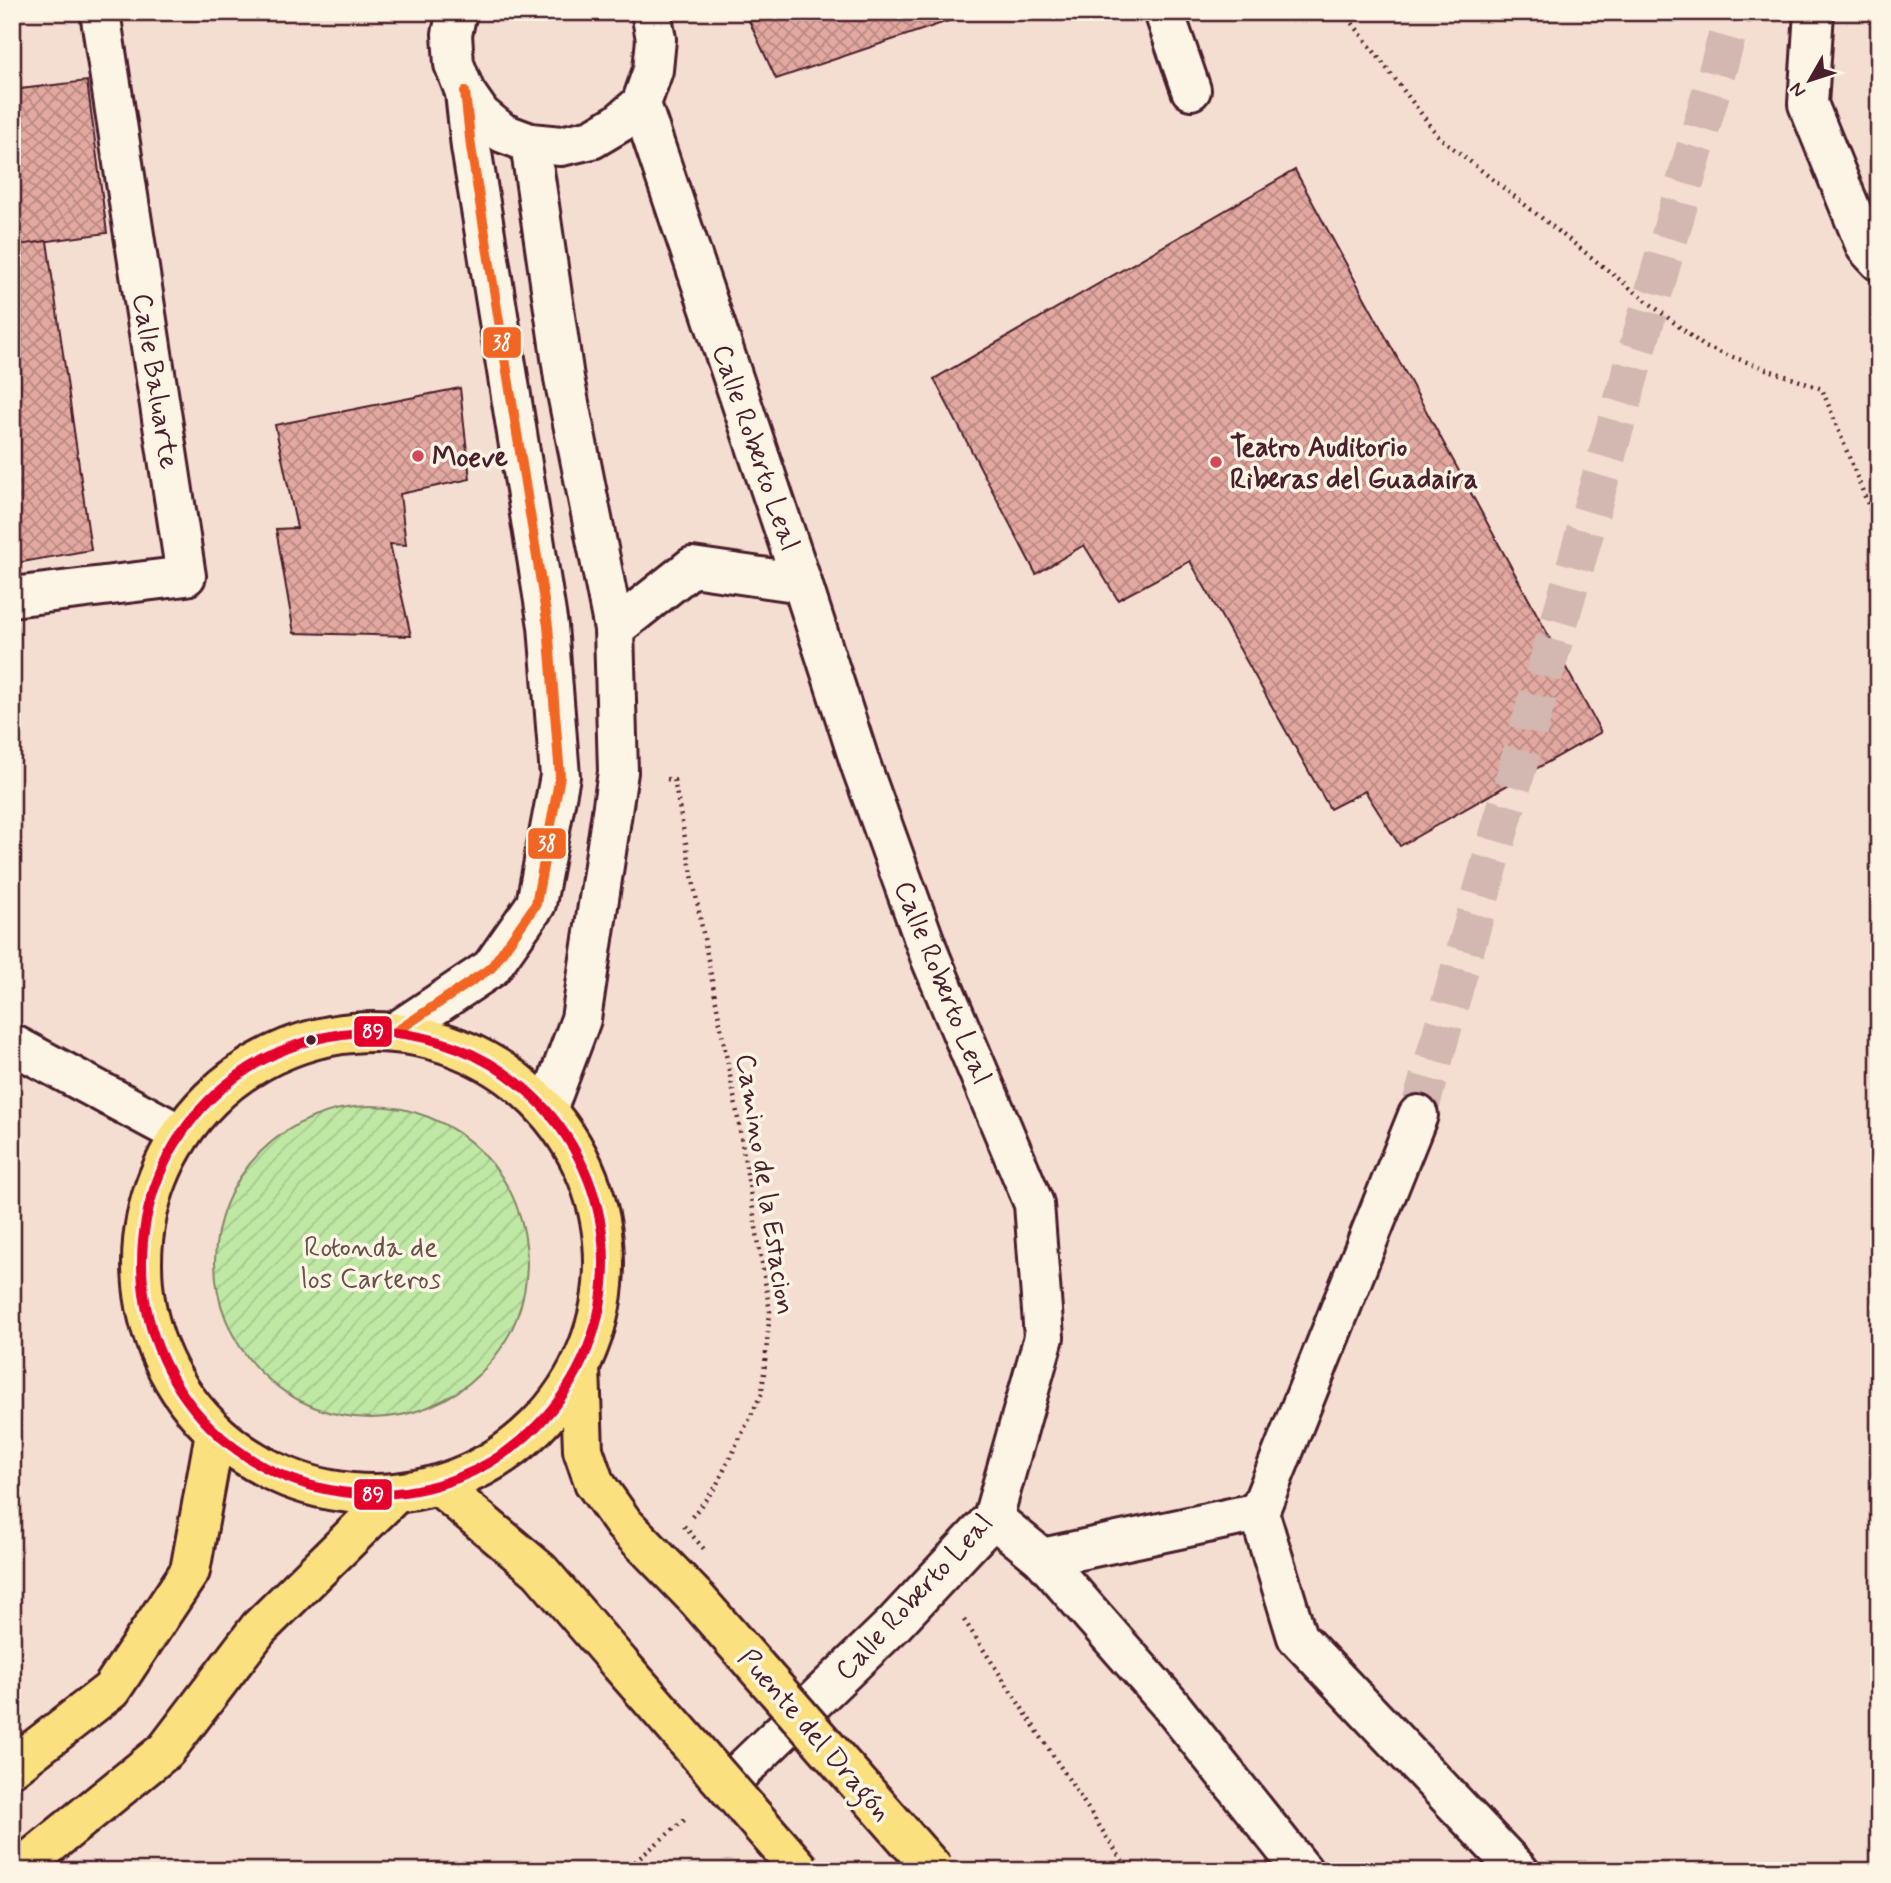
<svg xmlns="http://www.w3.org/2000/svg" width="1891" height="1883" font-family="Mynerve,sans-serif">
<defs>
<pattern id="garden-furrows" width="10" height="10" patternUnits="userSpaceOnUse" patternTransform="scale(1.75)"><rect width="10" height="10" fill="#bee8a4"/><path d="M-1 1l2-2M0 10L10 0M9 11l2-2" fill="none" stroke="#a5c78d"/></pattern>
<pattern id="building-cross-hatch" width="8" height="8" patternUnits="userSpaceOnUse" patternTransform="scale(1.75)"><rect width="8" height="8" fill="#e3a9a1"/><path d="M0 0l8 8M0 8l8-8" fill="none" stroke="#ba8983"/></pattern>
</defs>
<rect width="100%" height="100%" fill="#f4ded1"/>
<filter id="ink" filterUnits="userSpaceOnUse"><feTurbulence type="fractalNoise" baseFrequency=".0143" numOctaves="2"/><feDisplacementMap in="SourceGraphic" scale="14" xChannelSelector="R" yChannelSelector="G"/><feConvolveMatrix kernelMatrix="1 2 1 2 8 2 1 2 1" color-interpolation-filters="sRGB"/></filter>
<g filter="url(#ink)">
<circle fill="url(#garden-furrows)" stroke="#848468" stroke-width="2" cx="371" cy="1262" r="156"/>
<g fill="url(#building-cross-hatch)" stroke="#4a1f2b" stroke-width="2">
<path d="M745 12H975L776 79Z"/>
<path d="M87 81 107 233 12 246V90Z"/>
<path d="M1295 170 1601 732 1400 846 1365 791 1330 809 1190 561 1118 600 1084 545 1036 574 934 379Z"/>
<path d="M47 241 91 550 16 563 12 547V246Z"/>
<path d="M460 388 470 479 400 494 406 545 390 544 411 636 294 633 276 529 297 528 275 425Z"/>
</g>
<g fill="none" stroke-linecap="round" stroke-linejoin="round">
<path stroke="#d2b8b0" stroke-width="38" stroke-dasharray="38 19" stroke-linecap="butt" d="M1418 1115 1734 12"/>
<defs>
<g id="minor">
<path d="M457 12 452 34 454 64 465 92 481 115 503 133 530 143 561 146 592 139 619 123 641 104 653 70 656 39 651 12"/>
<path d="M1164 12 1191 90"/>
<path d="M1814 12 1808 104 1866 247 1879 261"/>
<path d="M641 104 802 583 861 766 931 959 1034 1204 1044 1337 993 1518 893 1625 733 1779"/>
<path d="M530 143 564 378 614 629 618 772 581 1019 547 1110"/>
<path d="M12 597 186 576 100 12"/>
<path d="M614 629 692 567 802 583"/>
<path d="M397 1031 491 968 536 904 560 776 548 626 471 147 465 92"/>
<path d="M12 1044 178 1133"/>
<path d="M1418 1115 1259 1512 1297 1637 1519 1871"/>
<path d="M993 1518 1042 1558 1169 1703 1303 1871"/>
<path d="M1042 1558 1259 1512"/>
</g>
<g id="major">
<circle cx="373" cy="1263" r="231"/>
<path d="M580 1368 583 1450 594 1482 624 1524 696 1598"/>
<path d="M439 1486 540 1571 620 1664"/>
<path d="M12 1767 111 1690 190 1571 215 1433"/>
<path d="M17 1871 166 1750 259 1628 395 1494"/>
</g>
</defs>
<use href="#minor" stroke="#4a1f2b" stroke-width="44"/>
<use href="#major" stroke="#4a1f2b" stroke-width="44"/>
<g stroke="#4a1f2b" stroke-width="4.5" stroke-dasharray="2 5" stroke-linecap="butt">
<path d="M1344 12 1439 137 1705 347 1822 389 1879 532"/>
<path d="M667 779 674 780 736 1107 770 1312 762 1393 715 1488 690 1519"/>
<path d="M964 1620 1129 1871"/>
<path d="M624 1871 688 1817"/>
</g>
<use href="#minor" stroke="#fcf5e5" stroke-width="38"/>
<use href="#major" stroke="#fbe080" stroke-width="38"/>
<defs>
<g id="major-bridge">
<path d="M696 1598 935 1871"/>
<path d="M620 1664 801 1871"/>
</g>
</defs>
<use href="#major-bridge" stroke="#4a1f2b" stroke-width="44" stroke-linecap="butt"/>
<path stroke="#4a1f2b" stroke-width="4.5" stroke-dasharray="2 5" stroke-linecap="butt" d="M684 1526 704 1549"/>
<use href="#major-bridge" stroke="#fbe080" stroke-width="38"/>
<defs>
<path id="bus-1" d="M397 1031 491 968 536 904 560 776 548 626 471 147 465 92"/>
<circle id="bus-2" cx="373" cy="1263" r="231"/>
</defs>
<use href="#bus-1" stroke="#fcf5e5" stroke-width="16"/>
<use href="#bus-2" stroke="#fcf5e5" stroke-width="16"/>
<use href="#bus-1" stroke="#f26522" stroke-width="10"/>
<use href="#bus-2" stroke="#e4002b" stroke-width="10"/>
</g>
</g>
<g fill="#d1495b" stroke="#fcf5e5" stroke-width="2.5">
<circle cx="418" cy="456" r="7"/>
<circle cx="1216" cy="462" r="7"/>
</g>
<circle fill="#4a1f2b" stroke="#fcf5e5" stroke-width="2.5" cx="311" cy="1040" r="6"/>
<g text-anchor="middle" stroke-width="7" stroke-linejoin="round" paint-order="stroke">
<g font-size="28" fill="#4a1f2b" stroke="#fcf5e5">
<text transform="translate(157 381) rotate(81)" y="10">Calle Baluarte</text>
<text transform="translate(757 447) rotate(71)" y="10">Calle Roberto Leal</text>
<text transform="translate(944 982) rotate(68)" y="10">Calle Roberto Leal</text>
<text transform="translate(767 1184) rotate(81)" y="10">Camino de la Estacion</text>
<text transform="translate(913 1596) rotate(-47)" y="10">Calle Roberto Leal</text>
<text transform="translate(816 1734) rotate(49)" y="10">Puente del Dragón</text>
</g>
<g font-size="28" font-weight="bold" fill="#4a1f2b" stroke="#fcf5e5" text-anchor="start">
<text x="1230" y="456">Teatro Auditorio<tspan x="1230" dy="32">Riberas del Guadaira</tspan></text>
<text x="432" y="466">Moeve</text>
</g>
<g font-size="28" fill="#675149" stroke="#fcf5e5">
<text x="371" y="1256">Rotonda de<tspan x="371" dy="32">los Carteros</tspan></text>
</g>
</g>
<g stroke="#fcf5e5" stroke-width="2.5">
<rect x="482" y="326" width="40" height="33" rx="7" fill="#f26522"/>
<rect x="527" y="827" width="40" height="33" rx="7" fill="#f26522"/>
<rect x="353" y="1015" width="40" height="33" rx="7" fill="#e4002b"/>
<rect x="353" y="1478" width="40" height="33" rx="7" fill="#e4002b"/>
</g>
<g font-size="19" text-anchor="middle" font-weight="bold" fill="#fff">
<text x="502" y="349">38</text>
<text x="547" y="850">38</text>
<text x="373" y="1038">89</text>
<text x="373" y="1501">89</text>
</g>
<rect width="1891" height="1883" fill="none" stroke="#fcf5e5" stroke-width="42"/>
<rect x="21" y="21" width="1849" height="1841" fill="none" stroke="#4a1f2b" stroke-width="2.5" filter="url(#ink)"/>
<g transform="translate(1810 80) rotate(231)" stroke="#fcf5e5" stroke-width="5" paint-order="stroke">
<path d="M0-5L12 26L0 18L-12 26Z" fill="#4a1f2b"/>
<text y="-10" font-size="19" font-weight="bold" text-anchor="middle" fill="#4a1f2b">N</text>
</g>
</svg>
